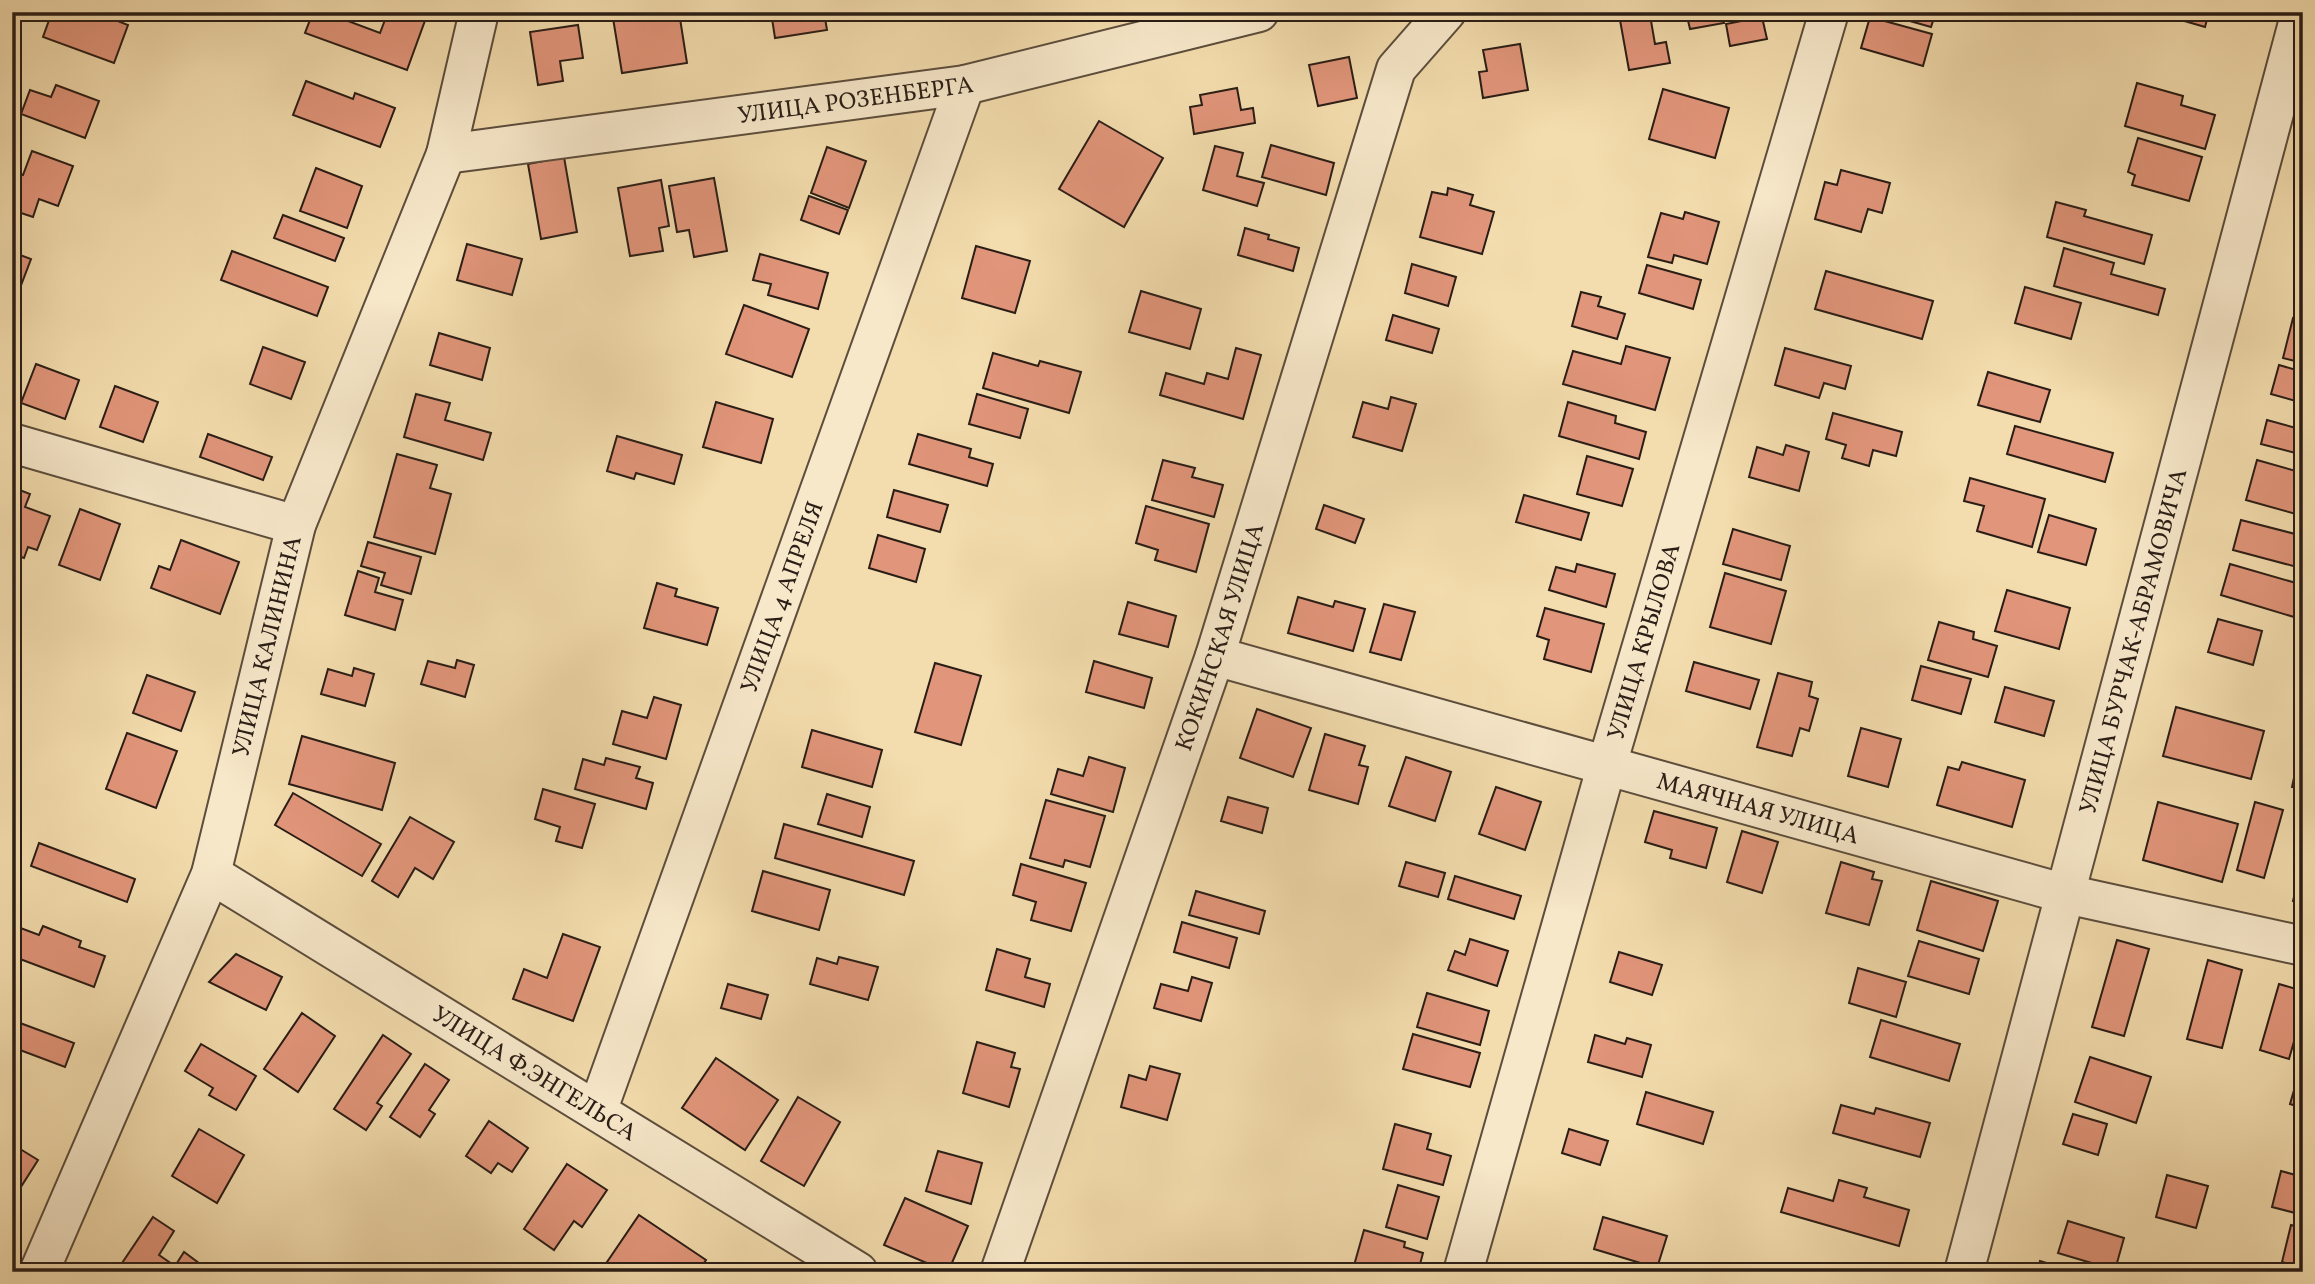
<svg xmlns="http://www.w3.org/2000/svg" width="2315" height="1284" font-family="Vollkorn,serif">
<rect width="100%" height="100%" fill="#f3dcad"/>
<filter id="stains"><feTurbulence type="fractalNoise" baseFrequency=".00286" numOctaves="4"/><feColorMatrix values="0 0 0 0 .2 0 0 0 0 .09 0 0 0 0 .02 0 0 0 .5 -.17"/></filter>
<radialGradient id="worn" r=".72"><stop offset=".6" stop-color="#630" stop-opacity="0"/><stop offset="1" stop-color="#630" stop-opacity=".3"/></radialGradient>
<g fill="#e1957a" stroke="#2a1d16" stroke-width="2">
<path d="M52 12H95L128 25 114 63 43 37Z"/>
<path d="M313 12H324L380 33 388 12H418L427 15 407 70 305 33Z"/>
<path d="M612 12H679L687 63 622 73Z"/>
<path d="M771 12H824L827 30 775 38Z"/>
<path d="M864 12H884L885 16 865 20Z"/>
<path d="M1686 12H1723L1724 23 1690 29Z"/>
<path d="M1878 12H1936L1931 27Z"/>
<path d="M2005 12H2048L2005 16Z"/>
<path d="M2183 12H2209L2205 27 2181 20Z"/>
<path d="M1650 15 1655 44 1666 42 1670 63 1629 70 1620 20Z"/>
<path d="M1762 17 1767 39 1730 46 1726 24Z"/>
<path d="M1870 17 1932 34 1923 66 1861 48Z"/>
<path d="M578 25 583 58 560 61 563 81 538 85 530 32Z"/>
<path d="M1520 44 1528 90 1483 98 1479 72 1487 71 1483 50Z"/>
<path d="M1349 57 1357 98 1318 106 1309 65Z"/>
<path d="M306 81 353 99 355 93 395 108 380 147 293 115Z"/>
<path d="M2137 83 2183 96 2181 105 2215 115 2205 149 2125 126Z"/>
<path d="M56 85 99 101 85 138 21 114 30 90 51 97Z"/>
<path d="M1237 88 1241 110 1253 108 1255 123 1194 134 1190 107 1202 105 1200 95Z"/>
<path d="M1663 89 1729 108 1715 158 1649 139Z"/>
<path d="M1099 121 1163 158 1124 227 1059 189Z"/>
<path d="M2138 138 2202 157 2189 201 2132 185 2135 175 2128 172Z"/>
<path d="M1271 145 1334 163 1326 195 1262 177Z"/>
<path d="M1215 146 1243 153 1237 176 1264 183 1257 206 1203 190Z"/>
<path d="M827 147 866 161 849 208 811 193Z"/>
<path d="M32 151 73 166 58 206 39 199 33 217 12 210V171L23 175Z"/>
<path d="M564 157 577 232 541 239 528 164Z"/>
<path d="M316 168 362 186 347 228 300 211Z"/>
<path d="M1841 170 1890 183 1882 213 1868 209 1861 232 1815 219 1825 182 1837 185Z"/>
<path d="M714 178 727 251 694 257 689 230 677 232 669 186Z"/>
<path d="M661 180 669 226 659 228 663 251 630 256 618 188Z"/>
<path d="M1448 188 1473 195 1470 205 1494 212 1482 254 1420 237 1432 192 1447 195Z"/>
<path d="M809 196 848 210 839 234 801 220Z"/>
<path d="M2056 202 2086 210 2084 216 2152 235 2144 264 2047 237Z"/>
<path d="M1685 212 1719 222 1707 264 1674 255 1672 263 1648 257 1661 213 1683 219Z"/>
<path d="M283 215 344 238 335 261 274 238Z"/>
<path d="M1245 228 1269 235 1268 239 1299 248 1293 271 1238 255Z"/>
<path d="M467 244 522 259 512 295 457 280Z"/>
<path d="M976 246 1030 261 1015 313 962 298Z"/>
<path d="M2064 248 2114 263 2111 274 2165 289 2158 315 2054 286Z"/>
<path d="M232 251 328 287 317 316 221 280Z"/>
<path d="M12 252 31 259 15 301 12 300Z"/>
<path d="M760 254 828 273 818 309 768 295 771 284 753 280Z"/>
<path d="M1412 264 1456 277 1448 306 1405 293Z"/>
<path d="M1647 265 1701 280 1693 309 1639 293Z"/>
<path d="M1826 271 1933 301 1922 339 1815 309Z"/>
<path d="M2025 287 2081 303 2071 339 2015 323Z"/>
<path d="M1141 291 1201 309 1190 349 1129 332Z"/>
<path d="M1581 292 1601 297 1598 306 1625 314 1617 339 1572 326Z"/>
<path d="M744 305 809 329 792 377 726 354Z"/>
<path d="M1393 315 1439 329 1432 353 1386 340Z"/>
<path d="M2293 318 2303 321V363L2283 358Z"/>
<path d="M439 333 490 348 482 380 430 365Z"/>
<path d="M1626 346 1670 358 1655 410 1563 384 1573 351 1621 364Z"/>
<path d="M263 347 305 362 291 399 250 384Z"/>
<path d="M1236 348 1261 355 1243 419 1160 395 1166 373 1204 384 1207 373 1228 379Z"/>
<path d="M1785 348 1851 366 1845 389 1824 383 1819 398 1775 385Z"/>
<path d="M993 353 1038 366 1040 361 1081 372 1069 413 983 388Z"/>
<path d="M36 364 79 380 65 419 21 403Z"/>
<path d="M2279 365 2303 372V403L2271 394Z"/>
<path d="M1988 372 2050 390 2040 422 1978 405Z"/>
<path d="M115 386 158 402 143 442 100 427Z"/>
<path d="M416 394 450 403 445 420 491 433 483 460 404 437Z"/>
<path d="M977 394 1028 409 1020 438 969 424Z"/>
<path d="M1391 397 1416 404 1402 451 1353 437 1363 402 1388 409Z"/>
<path d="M716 402 773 419 761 463 703 447Z"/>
<path d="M1568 402 1616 416 1615 423 1646 432 1639 459 1559 436Z"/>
<path d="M1833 413 1902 432 1896 456 1873 450 1869 466 1842 458 1846 445 1826 439Z"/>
<path d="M2267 420 2303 430V455L2261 444Z"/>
<path d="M2015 426 2113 453 2105 482 2007 454Z"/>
<path d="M208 434 272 457 263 480 200 457Z"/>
<path d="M918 434 971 449 969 457 993 464 987 486 909 464Z"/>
<path d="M617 436 682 455 674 484 636 473 634 479 607 471Z"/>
<path d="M1786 445 1809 452 1799 491 1749 477 1757 447 1783 455Z"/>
<path d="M397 454 437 465 430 488 451 494 435 554 374 537Z"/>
<path d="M1587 456 1633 469 1622 506 1577 494Z"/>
<path d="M1163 460 1195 468 1192 477 1223 485 1214 517 1152 500Z"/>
<path d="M2257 460 2303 473V516L2246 500Z"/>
<path d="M1970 478 2045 499 2032 547 1977 531 1984 506 1964 501Z"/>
<path d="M12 487 30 494 25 507 50 516 37 550 28 547 24 558 12 554Z"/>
<path d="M894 490 948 505 940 532 887 517Z"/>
<path d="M1524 495 1589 513 1581 540 1516 522Z"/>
<path d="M1324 505 1364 519 1355 543 1316 529Z"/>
<path d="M1146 506 1209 524 1196 572 1155 560 1158 550 1136 543Z"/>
<path d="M80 509 120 524 100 580 59 565Z"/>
<path d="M2049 515 2096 529 2086 565 2038 552Z"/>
<path d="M2241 520 2303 536 2297 567 2233 550Z"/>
<path d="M1733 529 1790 546 1781 580 1723 564Z"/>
<path d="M878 535 925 549 916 582 869 568Z"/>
<path d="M181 540 239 562 220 614 151 588 159 566 170 570Z"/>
<path d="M368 542 421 557 411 594 381 585 385 573 361 566Z"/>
<path d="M1577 564 1615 574 1606 607 1549 590 1556 567 1575 572Z"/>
<path d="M2230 564 2303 585 2294 617 2221 595Z"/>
<path d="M358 571 379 578 375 592 403 600 395 630 345 615Z"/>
<path d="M1725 573 1786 591 1771 644 1710 627Z"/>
<path d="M657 583 677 589 675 596 718 608 707 645 644 628Z"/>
<path d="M2007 590 2070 608 2059 649 1995 631Z"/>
<path d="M12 593 20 596 12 618Z"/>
<path d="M1298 597 1333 607 1335 601 1365 609 1353 651 1288 633Z"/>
<path d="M1128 602 1176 616 1168 647 1119 634Z"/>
<path d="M1384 604 1415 612 1401 660 1370 652Z"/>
<path d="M1545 608 1604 624 1591 672 1544 659 1549 640 1537 636Z"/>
<path d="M2218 619 2262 631 2253 665 2208 652Z"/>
<path d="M1939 622 1974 632 1973 639 1997 646 1988 677 1928 660Z"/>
<path d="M457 660 474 665 465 697 421 684 428 661 455 668Z"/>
<path d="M1094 661 1152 678 1144 708 1086 692Z"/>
<path d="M1694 662 1759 680 1750 709 1686 691Z"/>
<path d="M935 663 981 676 961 745 915 732Z"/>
<path d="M1921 666 1971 679 1961 714 1912 700Z"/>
<path d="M354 668 374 674 365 706 321 694 328 669 352 676Z"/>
<path d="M1778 673 1812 682 1809 696 1818 699 1809 731 1800 728 1792 756 1757 747Z"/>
<path d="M147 675 195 692 181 731 133 713Z"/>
<path d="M2005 687 2054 701 2044 736 1995 722Z"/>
<path d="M654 697 681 705 666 759 613 744 622 711 647 718Z"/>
<path d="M2176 707 2264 731 2251 779 2163 756Z"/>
<path d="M1257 709 1311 728 1293 777 1240 758Z"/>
<path d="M1861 728 1901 739 1888 787 1848 776Z"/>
<path d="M812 730 882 750 872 787 802 767Z"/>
<path d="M127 733 177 751 156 808 106 789Z"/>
<path d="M1325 734 1365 746 1359 765 1368 767 1358 804 1309 790Z"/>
<path d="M302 736 395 763 382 810 289 784Z"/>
<path d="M2302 741H2303V789L2292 787Z"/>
<path d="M1089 757 1125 768 1113 812 1051 794 1058 769 1083 776Z"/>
<path d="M1406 757 1451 772 1435 821 1389 806Z"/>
<path d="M606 758 640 767 636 778 653 783 646 809 575 789 583 759 604 765Z"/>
<path d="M1962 762 2025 780 2012 827 1937 805 1948 767 1959 770Z"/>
<path d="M1496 787 1541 802 1525 850 1479 834Z"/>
<path d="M543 789 595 804 582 848 556 841 560 827 535 819Z"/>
<path d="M293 793 381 844 362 876 275 825Z"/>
<path d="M827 794 870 807 862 837 818 824Z"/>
<path d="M1228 797 1268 808 1262 833 1221 821Z"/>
<path d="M1046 800 1105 816 1090 867 1065 860 1063 867 1030 858Z"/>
<path d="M2158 802 2238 824 2222 882 2143 860Z"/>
<path d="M2255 802 2283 810 2264 878 2237 870Z"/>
<path d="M1654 811 1717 828 1706 868 1670 858 1672 850 1645 842Z"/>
<path d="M410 817 454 842 433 879 415 868 398 897 372 881Z"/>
<path d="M784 824 914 861 904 895 775 858Z"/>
<path d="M1742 831 1778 842 1762 893 1727 882Z"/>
<path d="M39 843 135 879 127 902 31 866Z"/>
<path d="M1406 862 1445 873 1438 897 1399 886Z"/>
<path d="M1841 862 1874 872 1872 879 1882 881 1869 925 1826 913Z"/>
<path d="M2303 862V903L2293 901Z"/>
<path d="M1021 864 1086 883 1071 931 1031 920 1036 902 1013 895Z"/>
<path d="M763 871 830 890 819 930 752 911Z"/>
<path d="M1455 876 1521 896 1514 919 1448 899Z"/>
<path d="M1931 881 1998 901 1983 951 1917 930Z"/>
<path d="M1196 891 1265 911 1259 934 1189 915Z"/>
<path d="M1182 922 1237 938 1229 968 1174 952Z"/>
<path d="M43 926 81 941 79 947 105 956 94 987 12 956V943L18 927 39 935Z"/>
<path d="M563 934 600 947 573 1021 513 999 524 969 547 978Z"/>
<path d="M1470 939 1508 951 1497 986 1448 970 1455 951 1465 955Z"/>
<path d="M2117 940 2149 949 2124 1036 2092 1027Z"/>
<path d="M1919 941 1979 959 1969 994 1908 976Z"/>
<path d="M997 949 1030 959 1025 977 1050 984 1044 1007 986 990Z"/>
<path d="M1619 952 1662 965 1652 995 1610 982Z"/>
<path d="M236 954 282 977 266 1010 209 982Z"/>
<path d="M839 957 878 967 868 1000 810 984 817 958 837 964Z"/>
<path d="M2208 960 2242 970 2222 1048 2187 1039Z"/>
<path d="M1858 968 1906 982 1896 1017 1849 1003Z"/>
<path d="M1192 977 1212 983 1201 1021 1154 1008 1161 984 1188 991Z"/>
<path d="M728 984 768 995 761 1019 721 1008Z"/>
<path d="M2279 984 2303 991V1010L2289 1059 2260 1050Z"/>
<path d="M1427 993 1489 1011 1480 1045 1417 1027Z"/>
<path d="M302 1013 335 1036 298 1092 264 1069Z"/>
<path d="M12 1020 74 1043 65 1067 12 1047Z"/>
<path d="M1881 1020 1960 1044 1949 1081 1870 1057Z"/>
<path d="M1413 1034 1480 1053 1470 1087 1403 1069Z"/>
<path d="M383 1035 411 1054 377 1103 382 1106 366 1130 334 1109Z"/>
<path d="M1595 1035 1625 1044 1627 1038 1651 1045 1642 1077 1588 1062Z"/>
<path d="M977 1042 1015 1053 1011 1067 1020 1069 1009 1107 963 1093Z"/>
<path d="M201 1044 256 1076 236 1110 209 1095 213 1088 185 1071Z"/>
<path d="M2090 1057 2151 1077 2136 1123 2075 1102Z"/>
<path d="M716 1058 778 1100 745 1150 682 1108Z"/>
<path d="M425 1064 449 1080 429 1110 435 1114 420 1137 390 1117Z"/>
<path d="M1150 1066 1180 1074 1167 1120 1121 1107 1129 1075 1146 1080Z"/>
<path d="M2299 1073 2303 1074V1108L2290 1104Z"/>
<path d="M1646 1092 1713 1112 1703 1144 1637 1124Z"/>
<path d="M798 1097 840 1122 804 1186 761 1161Z"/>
<path d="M1841 1105 1874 1114 1876 1108 1930 1123 1920 1157 1833 1133Z"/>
<path d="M2073 1114 2107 1124 2098 1155 2063 1144Z"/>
<path d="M489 1121 528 1148 512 1172 498 1163 491 1173 466 1156Z"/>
<path d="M1395 1124 1431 1134 1427 1149 1451 1156 1443 1185 1383 1169Z"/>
<path d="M199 1129 244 1155 217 1203 172 1176Z"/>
<path d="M1569 1129 1608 1141 1600 1165 1562 1153Z"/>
<path d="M12 1144 38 1160 12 1201Z"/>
<path d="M938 1151 982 1163 971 1204 926 1191Z"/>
<path d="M567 1164 607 1190 582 1227 574 1221 554 1250 524 1229Z"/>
<path d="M2281 1171 2303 1177V1215L2272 1207Z"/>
<path d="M2167 1175 2208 1186 2196 1228 2156 1217Z"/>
<path d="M1839 1180 1867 1188 1864 1197 1909 1210 1899 1246 1781 1212 1788 1188 1833 1201Z"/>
<path d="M1398 1185 1439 1197 1427 1239 1386 1227Z"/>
<path d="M905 1198 968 1226 948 1272 884 1245Z"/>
<path d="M639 1215 706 1260 698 1272H615L605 1265Z"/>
<path d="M153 1217 174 1231 159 1255 175 1266 184 1252 211 1272H116Z"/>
<path d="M1603 1217 1667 1236 1657 1268 1594 1249Z"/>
<path d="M2068 1221 2124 1238 2115 1270 2058 1253Z"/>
<path d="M2291 1225 2303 1228V1268L2282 1262Z"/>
<path d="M1364 1230 1405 1242 1404 1247 1423 1253 1418 1272 1353 1269Z"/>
<path d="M2040 1261 2076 1272H2037Z"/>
</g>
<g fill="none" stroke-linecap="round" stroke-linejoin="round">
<defs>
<g id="minor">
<path id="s1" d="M446 154 965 85 1259 12"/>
<path d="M12 443 296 525"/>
<path id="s2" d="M1215 656 2066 894 2303 946"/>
<path id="s3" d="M211 874 858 1272"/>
<path id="s4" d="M598 1109 965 85"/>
<path id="s5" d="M39 1272 211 874 296 525 446 154 479 12"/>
<path id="s6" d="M1000 1272 1215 656 1396 69 1446 12"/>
<path id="s7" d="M1463 1272 1606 768 1829 12"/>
<path id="s8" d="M1964 1272 2301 12"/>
</g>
</defs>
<use href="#minor" stroke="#5c4d3c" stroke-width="42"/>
<use href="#minor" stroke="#f7e8ca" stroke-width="38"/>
</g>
<g text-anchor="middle" stroke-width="6" stroke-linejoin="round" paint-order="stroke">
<g font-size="24" fill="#2a1d16" stroke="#f7e8ca">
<text dy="8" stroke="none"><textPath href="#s1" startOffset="413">УЛИЦА РОЗЕНБЕРГА</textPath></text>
<text dy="8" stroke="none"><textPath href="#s4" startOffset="544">УЛИЦА 4 АПРЕЛЯ</textPath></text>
<text dy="8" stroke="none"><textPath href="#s6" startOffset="672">КОКИНСКАЯ УЛИЦА</textPath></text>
<text dy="8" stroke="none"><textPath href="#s7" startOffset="656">УЛИЦА КРЫЛОВА</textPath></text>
<text dy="8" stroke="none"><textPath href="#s8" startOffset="653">УЛИЦА БУРЧАК-АБРАМОВИЧА</textPath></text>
<text dy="8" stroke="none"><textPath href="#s5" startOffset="668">УЛИЦА КАЛИНИНА</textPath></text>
<text dy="8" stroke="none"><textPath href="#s2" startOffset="564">МАЯЧНАЯ УЛИЦА</textPath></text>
<text dy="8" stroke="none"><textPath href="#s3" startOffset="380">УЛИЦА Ф.ЭНГЕЛЬСА</textPath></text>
</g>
</g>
<rect width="2315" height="1284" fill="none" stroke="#f3dcad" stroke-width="42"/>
<rect x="14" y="14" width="2287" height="1256" fill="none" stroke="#2a1d16" stroke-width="3.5"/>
<rect x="21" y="21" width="2273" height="1242" fill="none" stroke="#2a1d16" stroke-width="2"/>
<rect width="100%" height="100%" filter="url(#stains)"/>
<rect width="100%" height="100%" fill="url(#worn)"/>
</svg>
